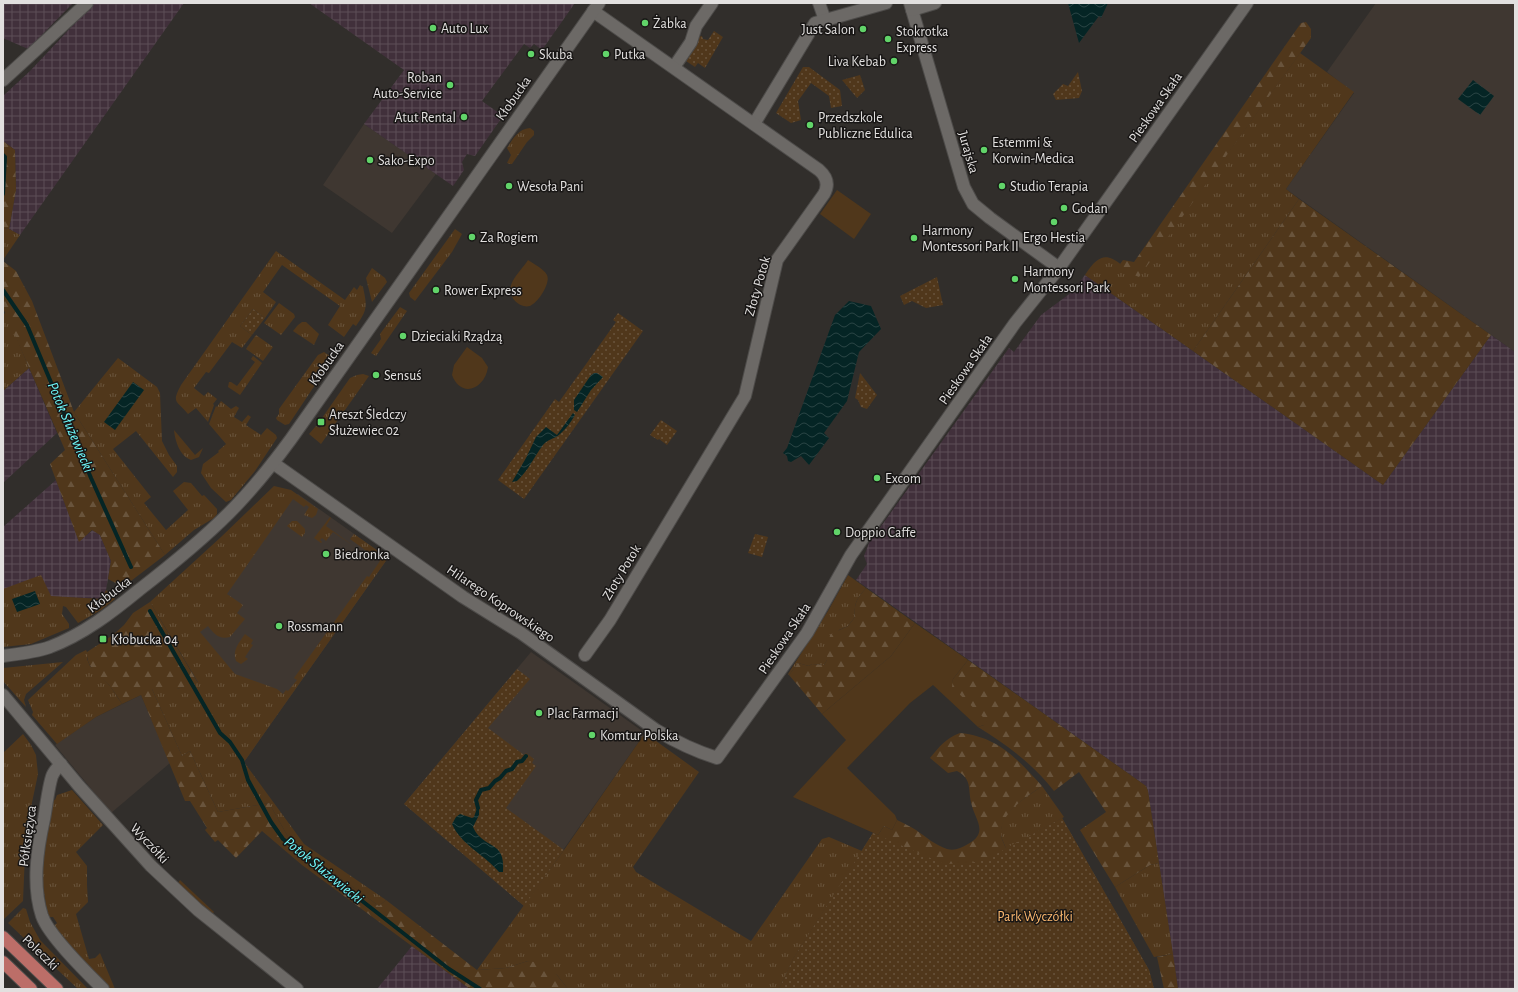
<svg xmlns="http://www.w3.org/2000/svg" width="1518" height="992" font-family="'Alegreya Sans',sans-serif">
<defs>
<pattern id="industrial-grid" width="8" height="8" patternUnits="userSpaceOnUse"><rect width="8" height="8" fill="#41303b"/><path d="M0 4h8M4 0v8" fill="none" stroke="#5c4e57"/></pattern>
<pattern id="grass-tufts" width="24" height="20" patternUnits="userSpaceOnUse"><rect width="24" height="20" fill="#50371b"/><path d="M3 7l-1-3M5 7V3M7 7l1-3M15 17l-1-3M17 17v-4M19 17l1-3" fill="none" stroke="#69543c"/></pattern>
<pattern id="forest-firs" width="22" height="20" patternUnits="userSpaceOnUse"><rect width="22" height="20" fill="#50371b"/><path d="M5 1l3.5 6h-7zM16 11l3.5 6h-7z" fill="#69543c"/></pattern>
<pattern id="park-dots" width="8" height="8" patternUnits="userSpaceOnUse"><rect width="8" height="8" fill="#50371b"/><path d="M2 2h.1M6 6h.1" fill="none" stroke="#69543c" stroke-width="1.8" stroke-linecap="round"/></pattern>
<pattern id="water-waves" width="16" height="10" patternUnits="userSpaceOnUse"><rect width="16" height="10" fill="#052525"/><path d="M0 5q4-4 8 0t8 0" fill="none" stroke="#294444"/></pattern>
</defs>
<rect width="100%" height="100%" fill="#312e2b"/>
<g fill="#3f3731">
<path d="M1376 3H1515V352L1286 189 1354 93 1327 72Z"/>
<path d="M364 124 436 174 392 233 323 185Z"/>
<path d="M298 494 388 558 244 762 178 648 286 496Z"/>
<path d="M531 652 645 733 524 906 404 804Z"/>
<path d="M141 695 170 763 111 813 55 745 96 717Z"/>
</g>
<g fill="url(#industrial-grid)">
<path d="M3 3H73L28 49 3 38Z"/>
<path d="M94 3H184L20 235 9 229 16 190 15 150 3 141V96L30 71Z"/>
<path d="M309 3H575L542 50 534 44 530 48 524 44 482 101 503 116 475 156 467 154 462 162 464 170 453 186 364 124 404 70Z"/>
<path d="M1085 275 1383 485 1491 335 1515 352V989H1178L1148 791 1146 786 856 580 867 564 864 556 869 543 1009 348 1014 352 1041 315 1072 292Z"/>
<path d="M29 368 57 433 3 483V391Z"/>
<path d="M56 480 79 541 93 530 100 535 111 561 106 590 102 599 85 598 3 609V527Z"/>
<path d="M412 946 470 989H377Z"/>
</g>
<g fill="url(#grass-tufts)">
<path d="M1300 53 1354 92 1286 189 1299 199 1193 351 1085 275C1106 242 1114 263 1139 276Z"/>
<path d="M530 128 534 131V135L527 142 512 164H510L507 163 511 155 507 148C513 139 518 129 530 128Z"/>
<path d="M3 228 9 229 20 235 3 260Z"/>
<path d="M455 229 462 234 452 252 415 301 410 297 409 293Z"/>
<path d="M276 251 345 300 354 287 357 290 360 285 363 287C367 306 368 309 356 326L353 324 344 337 328 325 340 306 282 265 263 292 276 302 265 318 253 309 240 326 252 335 242 348 232 342 209 373 206 372 194 388 204 396 208 392 217 399 213 404 214 405 208 422 196 408 188 414C177 400 171 404 181 385Z"/>
<path d="M372 268 385 278 387 282 372 302 366 278Z"/>
<path d="M279 303 294 314 295 317 281 335 264 323Z"/>
<path d="M400 307 407 311 376 356 371 353 381 339 380 334Z"/>
<path d="M6 312 29 368 3 391V315Z"/>
<path d="M302 322H306L319 334 314 345 293 331 298 325Z"/>
<path d="M256 335 273 347 263 361 246 349Z"/>
<path d="M324 352 333 358 289 424 285 425 277 420 276 418 279 414V409L318 355Z"/>
<path d="M253 356 262 363 240 395 228 387 229 382H231L237 386 255 362 251 359Z"/>
<path d="M118 358 157 387 160 393 162 441 169 455 177 466V472L173 477 136 431 113 449 151 497 144 503 166 530 188 510 173 491 184 482 191 483 202 496 204 495 217 509V514L214 518 194 530 165 555 74 412Z"/>
<path d="M363 374 369 376 321 444 309 434 316 426 320 428 325 420 322 418 350 378 357 375Z"/>
<path d="M221 401 231 409 236 406 239 408 234 417 242 422 248 415 251 417 246 425 261 435 267 428 276 435 277 438 255 471 231 500 226 502 211 488 201 473 203 464 219 452 218 451 226 444 209 424 216 406 217 407Z"/>
<path d="M174 430 195 455 203 448 199 457 191 460C180 456 175 441 174 430Z"/>
<path d="M274 486 291 490 318 509 316 515 312 518 304 515 309 507 306 505 304 507 293 499 227 594 243 605 237 613 245 619 230 637C219 640 214 634 208 626L200 632 235 674 277 689 283 694 286 690 288 691 297 680 294 678 367 576 369 577 380 561 350 539 354 534 388 558 244 762 304 844 386 900 379 906 291 842 269 803 218 812 190 751 182 756 152 689H177L198 682 150 602 221 537Z"/>
<path d="M330 517 331 518 326 526 355 547 333 532 326 541 322 538 320 540 322 542 321 543 314 538Z"/>
<path d="M292 521H297L305 529V533L302 537 287 526Z"/>
<path d="M41 575 51 596 102 599 106 590 115 599 101 610 78 623 66 607 63 606 62 614 69 624V628L31 644 3 647V589Z"/>
<path d="M848 575 866 588C857 599 854 602 855 617L848 626 839 630 827 654V660L824 665 812 664 809 666 798 663 789 675 788 674 828 611Z"/>
<path d="M245 634 253 640 251 644 253 645 245 657 248 659 241 664 236 661C232 650 239 643 245 634Z"/>
<path d="M86 650 87 652V659L90 666 110 686 122 704 96 717 57 744 32 715 33 712 28 700 76 655Z"/>
<path d="M63 662 26 694 24 700 26 707 3 681V668Z"/>
<path d="M645 733 699 772 633 867 636 872 751 941 822 839 829 837 862 851 793 959 779 989H568L557 975 528 961 506 968 477 970 564 850Z"/>
<path d="M23 734 31 745 36 755 38 774 26 831 23 901 4 919 3 753Z"/>
<path d="M1042 786 1064 817 1006 849C1005 844 1001 839 1001 834 999 812 1027 797 1042 786Z"/>
<path d="M72 790 103 825 76 852 87 866V885L88 902 76 914 89 959 95 958 100 953 115 989H108L80 960 54 926 57 923 53 917H49L47 911 40 868 52 799 55 800 57 795Z"/>
<path d="M1159 863 1173 954 1154 957 1115 887 1150 865Z"/>
<path d="M180 880 214 912 212 914 210 913 178 883Z"/>
<path d="M23 908 26 909 30 922 40 940 88 989H78L8 923Z"/>
</g>
<g fill="url(#forest-firs)">
<path d="M1306 22 1311 29V38L1139 277 1134 275 1120 264 1123 260 1134 262 1301 23Z"/>
<path d="M3 141 15 150 16 190 9 229 3 228Z"/>
<path d="M1299 199 1491 335 1383 485 1193 351Z"/>
<path d="M3 261 16 271 32 301 74 412 165 555 123 587 108 579 111 561 100 535 92 530 79 542 50 464 65 450 3 308Z"/>
<path d="M866 588 915 623 891 656 822 714 789 675 798 663 809 666 812 664 824 665 827 660V654L823 650 831 634 848 626 855 617C854 602 857 599 866 588Z"/>
<path d="M150 602 198 683 177 689H152L182 756 190 751 218 812 269 803 291 842 379 906 386 900 477 970 506 968 528 961 541 963 557 975 568 989H470L302 865 262 831 236 858 218 840 215 842 205 830 207 828 190 801H185L141 695 122 704C118 698 114 691 109 685 99 675 86 668 87 652L113 635 124 625 133 613Z"/>
<path d="M968 660 1146 786 1148 791 1159 863 1150 865 1115 887 1080 830 1106 812 1079 772 1054 791C1033 764 1006 744 978 727L984 725 951 687 953 679Z"/>
<path d="M960 733C999 737 1017 759 1042 786 1027 797 1000 812 1001 834 1001 838 1004 844 1006 848L1062 818 1149 970 1154 989H779L793 959 873 833 878 835 884 826 892 830 897 820C903 823 910 826 916 830 926 837 935 845 947 849 955 851 961 848 968 844 990 832 974 819 971 802 968 788 972 779 957 771L948 773 930 758C939 747 946 738 960 733Z"/>
<path d="M1173 954 1178 989H1164L1157 957Z"/>
</g>
<g fill="url(#park-dots)">
<path d="M714 31 723 37 705 68 698 63 695 67 686 61 696 46 698 37 702 36 703 39 708 40Z"/>
<path d="M803 67H809L840 90 842 106 831 108 829 96 811 83 798 101 801 120 791 123 776 113Z"/>
<path d="M1078 72 1082 91 1079 98 1056 100 1053 94 1063 84 1068 86Z"/>
<path d="M860 75 865 90 857 98 842 80Z"/>
<path d="M937 277 943 305 926 308 912 301 904 305 900 296Z"/>
<path d="M253 309 265 318 252 335 240 326Z"/>
<path d="M618 313 643 331 524 499 498 480 555 399 559 402 616 322 613 320Z"/>
<path d="M860 373 877 395 867 409 861 407 858 400 855 398Z"/>
<path d="M661 420 677 431 667 445 659 439 658 440 650 435Z"/>
<path d="M755 534 768 537 762 557 748 553Z"/>
<path d="M517 669 530 679 488 728 524 755 526 753 534 759 532 763 536 766 506 808 564 850 524 906 404 804Z"/>
<path d="M1062 818 1149 970 1154 989H779L793 959 873 833 944 864 971 863 987 859Z"/>
</g>
<g fill="#50371b">
<path d="M837 190 871 214 854 239 820 214Z"/>
<path d="M528 260C534 264 544 269 547 275 551 283 538 303 530 306 519 309 507 296 511 285 514 276 523 268 528 260Z"/>
<path d="M467 347 482 358 488 367C485 389 461 399 452 375L454 365Z"/>
<path d="M915 623 968 660 953 679 952 687 987 721 984 725 978 727 933 685 910 703 847 768 895 815 897 820 892 830 884 826 878 835 793 797 846 740 822 714 891 656Z"/>
</g>
<g fill="url(#water-waves)">
<path d="M1068 3H1108L1101 18 1099 16 1079 43Z"/>
<path d="M1473 80 1494 96 1480 115 1458 99Z"/>
<path d="M849 301 871 306 881 329 859 352 847 401 824 433 829 438 809 465 801 456 791 462 788 461 787 456 783 453 787 448 835 315Z"/>
<path d="M594 373H597L603 377 591 390 577 412 574 410V400L591 375Z"/>
<path d="M133 382 144 390 115 430 104 422Z"/>
<path d="M573 413 575 415C571 422 566 429 559 435 554 439 548 439 543 445 534 457 528 471 517 481L512 482 526 458 536 437 546 427 557 435Z"/>
<path d="M35 591 40 604 17 612 12 599Z"/>
<path d="M477 808H479V815L473 827C483 850 506 839 503 872H499C484 854 462 846 452 824L456 817 460 814 472 818 474 817Z"/>
</g>
<g fill="none" stroke-linecap="round" stroke-linejoin="round">
<g stroke="#052525" stroke-width="4">
<path d="M3 155 5 157 3 194"/>
<path d="M3 290 27 325 91 478 131 567"/>
<path d="M150 611 220 733 230 742 242 760 248 780 271 822 283 839 449 969 480 989"/>
<path d="M478 808 476 800 481 790 489 788 495 781 500 778 506 771 512 769 517 762 522 761 526 756"/>
</g>
<defs>
<g id="minor">
<path d="M819 3 825 20"/>
<path d="M910 3 964 187 973 204 990 218 1059 268"/>
<path d="M912 10 935 3"/>
<path d="M674 67 691 42 696 26 712 3"/>
<path d="M3 80 87 3"/>
<path d="M754 124 815 23 886 3"/>
<path d="M273 463 463 597 521 633 656 730C676 742 695 751 717 758L807 633 851 555 1015 323 1059 268 1247 3"/>
<path d="M585 655 610 620 745 396 777 260 824 194C829 185 827 177 819 170L593 11"/>
<path d="M3 656C19 654 36 652 50 647 84 634 112 612 139 590 170 566 201 541 229 513 252 490 272 465 291 439L599 3"/>
<path d="M3 695 79 786 151 866 198 910 297 989"/>
<path d="M61 764C58 767 55 770 53 774 49 781 46 809 44 819 37 850 32 885 42 916 49 936 87 973 103 989"/>
</g>
<g id="major">
<path d="M3 937 57 989"/>
<path d="M3 962 31 989"/>
</g>
</defs>
<use href="#minor" stroke="#4d4b49" stroke-width="14"/>
<use href="#major" stroke="#4d4b49" stroke-width="14"/>
<use href="#minor" stroke="#6c6966" stroke-width="12"/>
<use href="#major" stroke="#bc6e68" stroke-width="12"/>
</g>
<g fill="#61d469" stroke="#181615" stroke-width="1.5">
<circle cx="645" cy="23" r="4"/>
<circle cx="433" cy="28" r="4"/>
<circle cx="863" cy="29" r="4"/>
<circle cx="888" cy="39" r="4"/>
<circle cx="531" cy="54" r="4"/>
<circle cx="606" cy="54" r="4"/>
<circle cx="894" cy="61" r="4"/>
<circle cx="450" cy="85" r="4"/>
<circle cx="464" cy="117" r="4"/>
<circle cx="810" cy="125" r="4"/>
<circle cx="984" cy="150" r="4"/>
<circle cx="370" cy="160" r="4"/>
<circle cx="509" cy="186" r="4"/>
<circle cx="1002" cy="186" r="4"/>
<circle cx="1064" cy="208" r="4"/>
<circle cx="1054" cy="222" r="4"/>
<circle cx="472" cy="237" r="4"/>
<circle cx="914" cy="238" r="4"/>
<circle cx="1015" cy="279" r="4"/>
<circle cx="436" cy="290" r="4"/>
<circle cx="403" cy="336" r="4"/>
<circle cx="376" cy="375" r="4"/>
<rect x="317" y="418" width="8" height="8" rx="2"/>
<circle cx="877" cy="478" r="4"/>
<circle cx="837" cy="532" r="4"/>
<circle cx="326" cy="554" r="4"/>
<circle cx="279" cy="626" r="4"/>
<rect x="99" y="635" width="8" height="8" rx="2"/>
<circle cx="539" cy="713" r="4"/>
<circle cx="592" cy="735" r="4"/>
</g>
<g text-anchor="middle" stroke-width="3" stroke-linejoin="round" paint-order="stroke">
<g font-size="14" fill="#e2e0df" stroke="#181615" text-anchor="start">
<text x="653" y="28">Żabka</text>
<text x="441" y="33">Auto Lux</text>
<text x="855" y="34" text-anchor="end">Just Salon</text>
<text x="896" y="36">Stokrotka<tspan x="896" dy="16">Express</tspan></text>
<text x="539" y="59">Skuba</text>
<text x="614" y="59">Putka</text>
<text x="886" y="66" text-anchor="end">Liva Kebab</text>
<text x="442" y="82" text-anchor="end">Roban<tspan x="442" dy="16">Auto-Service</tspan></text>
<text x="456" y="122" text-anchor="end">Atut Rental</text>
<text x="818" y="122">Przedszkole<tspan x="818" dy="16">Publiczne Edulica</tspan></text>
<text x="992" y="147">Estemmi &amp;<tspan x="992" dy="16">Korwin-Medica</tspan></text>
<text x="378" y="165">Sako-Expo</text>
<text x="517" y="191">Wesoła Pani</text>
<text x="1010" y="191">Studio Terapia</text>
<text x="1072" y="213">Godan</text>
<text x="922" y="235">Harmony<tspan x="922" dy="16">Montessori Park II</tspan></text>
<text x="480" y="242">Za Rogiem</text>
<text x="1054" y="242" text-anchor="middle">Ergo Hestia</text>
<text x="1023" y="276">Harmony<tspan x="1023" dy="16">Montessori Park</tspan></text>
<text x="444" y="295">Rower Express</text>
<text x="411" y="341">Dzieciaki Rządzą</text>
<text x="384" y="380">Sensuś</text>
<text x="329" y="419">Areszt Śledczy<tspan x="329" dy="16">Służewiec 02</tspan></text>
<text x="885" y="483">Excom</text>
<text x="845" y="537">Doppio Caffe</text>
<text x="334" y="559">Biedronka</text>
<text x="287" y="631">Rossmann</text>
<text x="111" y="644">Kłobucka 04</text>
<text x="547" y="718">Plac Farmacji</text>
<text x="600" y="740">Komtur Polska</text>
</g>
<g font-size="14" fill="#e2e0df" stroke="#181615">
<text transform="translate(513 98) rotate(-55)" y="5">Kłobucka</text>
<text transform="translate(1155 107) rotate(-55)" y="5">Pieskowa Skała</text>
<text transform="translate(969 152) rotate(74)" y="5">Jurajska</text>
<text transform="translate(757 286) rotate(-74)" y="5">Złoty Potok</text>
<text transform="translate(326 363) rotate(-55)" y="5">Kłobucka</text>
<text transform="translate(965 369) rotate(-55)" y="5">Pieskowa Skała</text>
<text transform="translate(621 572) rotate(-59)" y="5">Złoty Potok</text>
<text transform="translate(109 594) rotate(-37)" y="5">Kłobucka</text>
<text transform="translate(501 603) rotate(34)" y="5">Hilarego Koprowskiego</text>
<text transform="translate(784 638) rotate(-56)" y="5">Pieskowa Skała</text>
<text transform="translate(27 836) rotate(-82)" y="5">Półksiężyca</text>
<text transform="translate(150 843) rotate(47)" y="5">Wyczółki</text>
<text transform="translate(41 952) rotate(44)" y="5">Poleczki</text>
</g>
<g font-size="14" fill="#fbb76e" stroke="#181615">
<text x="1035" y="921">Park Wyczółki</text>
</g>
<g font-size="15" font-style="italic" fill="#6ffafc" stroke="#181615">
<text transform="translate(71 427) rotate(67)" y="5">Potok Służewiecki</text>
<text transform="translate(324 870) rotate(39)" y="5">Potok Służewiecki</text>
</g>
</g>
<rect width="1518" height="992" fill="none" stroke="#e2e0df" stroke-width="8"/>
</svg>
